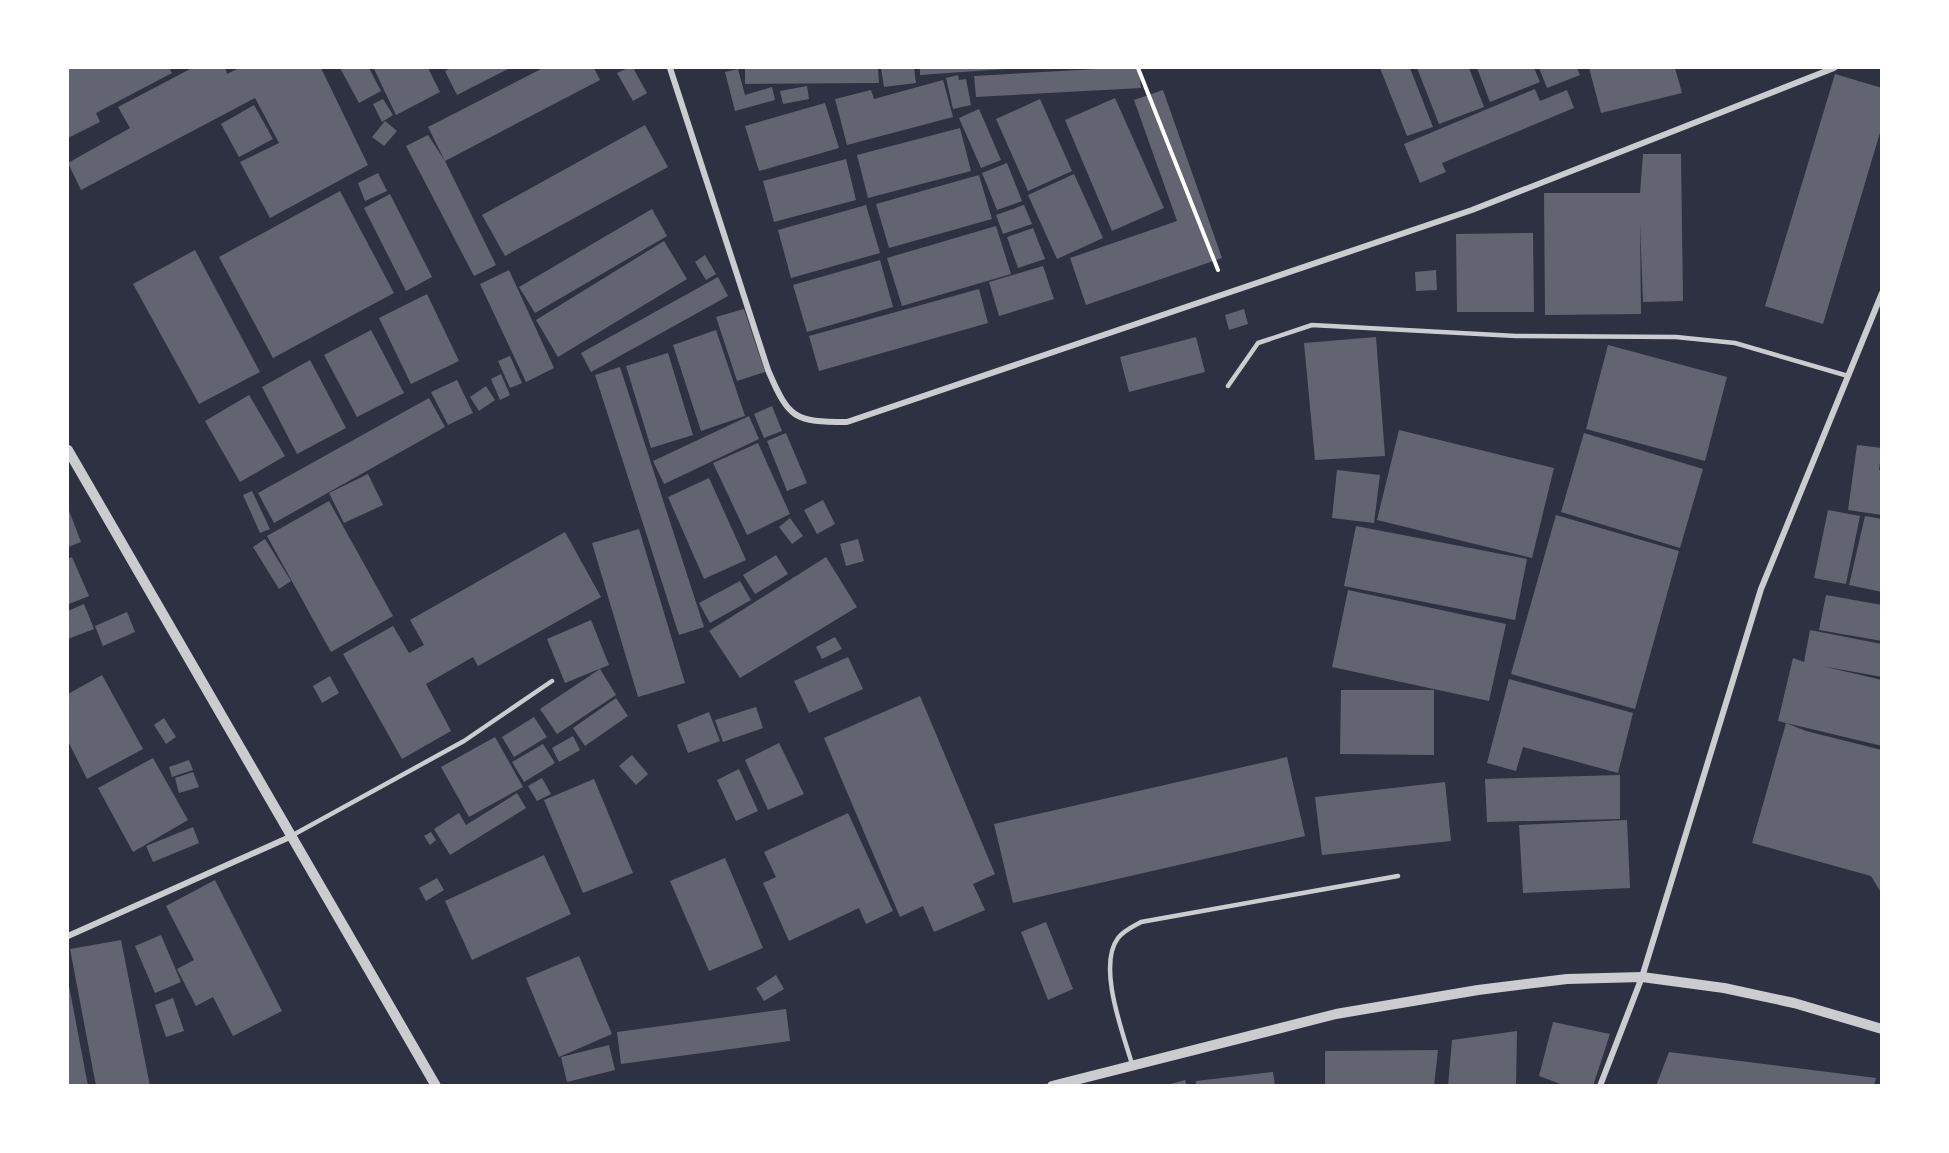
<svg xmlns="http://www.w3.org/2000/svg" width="1949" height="1153" font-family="'Archivo Narrow',sans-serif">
<rect width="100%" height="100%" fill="#2d3142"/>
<g fill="#626471">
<path d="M68 68H169L172 73 96 113 100 122 68 138Z"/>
<path d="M192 68H225L227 74 239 68H321L368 165 270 218 240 162 279 143 255 98 81 190 68 163 130 128 118 107Z"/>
<path d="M340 68H369L381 91 359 103Z"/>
<path d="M376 68H428L440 92 396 115 374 69Z"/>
<path d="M451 68H510L457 95 445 71Z"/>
<path d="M543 68H594L600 80 445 161 428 127Z"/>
<path d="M628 68H633L647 93 633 101 617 73Z"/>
<path d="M745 68H878L879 83 745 84Z"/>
<path d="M881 68H914L916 83 884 87Z"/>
<path d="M920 68H1005V69L920 75Z"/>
<path d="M1114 68H1139L1141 88 976 97 974 76Z"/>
<path d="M1380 68H1410L1433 127 1407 136Z"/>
<path d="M1417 68H1469L1484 107 1439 124Z"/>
<path d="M1477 68H1534L1540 82 1490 102Z"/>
<path d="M1539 68H1577L1580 75 1547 88Z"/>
<path d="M1589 68H1675L1682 93 1601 113Z"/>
<path d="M738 69 745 95 772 87 775 100 735 111 725 72Z"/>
<path d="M1835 74 1882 88V126L1823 324 1765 306Z"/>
<path d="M958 75 959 80 966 79 971 105 953 109 946 78Z"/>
<path d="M943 80 953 117 847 145 835 99 871 90 874 99Z"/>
<path d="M807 86 809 99 783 104 780 91Z"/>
<path d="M1535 89 1540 101 1567 90 1574 108 1442 163 1446 172 1420 183 1404 144Z"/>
<path d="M1163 90 1222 258 1086 305 1070 258 1177 221 1134 100Z"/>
<path d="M1115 98 1164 208 1112 231 1065 120Z"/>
<path d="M383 99 393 115 382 122 373 104Z"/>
<path d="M1040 99 1072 171 1028 191 996 119Z"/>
<path d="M825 103 839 148 759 171 745 126Z"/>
<path d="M254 105 273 139 239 157 221 124Z"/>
<path d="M979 109 1001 160 981 168 959 118Z"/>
<path d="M385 121 397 131 384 146 372 137Z"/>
<path d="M645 125 668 167 505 256 482 215Z"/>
<path d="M960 128 971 171 868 198 857 155Z"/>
<path d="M428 135 445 161 496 265 474 276 406 146Z"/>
<path d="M1643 154H1681L1683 301 1643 302 1640 222 1641 314 1545 315 1544 193H1640Z"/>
<path d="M846 159 856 200 774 222 763 181Z"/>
<path d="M1007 163 1022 201 997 210 982 173Z"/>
<path d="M378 173 387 191 365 201 358 183Z"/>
<path d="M1074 174 1103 238 1057 259 1028 195Z"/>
<path d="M979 175 992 219 889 248 876 204Z"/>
<path d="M340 191 394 293 273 358 219 257Z"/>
<path d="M390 194 432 277 406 291 364 208Z"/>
<path d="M866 205 880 253 791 278 778 230Z"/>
<path d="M1024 205 1032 224 1003 234 996 215Z"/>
<path d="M652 209 667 236 535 313 519 287Z"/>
<path d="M996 226 1011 274 902 306 887 258Z"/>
<path d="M1033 228 1045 259 1018 268 1007 237Z"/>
<path d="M1533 233 1534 312H1457L1456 234Z"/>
<path d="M664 241 687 279 558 357 536 320Z"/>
<path d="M195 250 260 372 199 404 133 284Z"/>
<path d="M705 255 716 274 706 280 695 262Z"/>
<path d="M880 260 893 307 807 332 793 285Z"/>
<path d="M1043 266 1054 299 999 316 989 282Z"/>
<path d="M509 270 554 368 526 382 480 284Z"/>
<path d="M1436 270 1437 290 1416 291 1415 272Z"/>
<path d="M718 277 728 296 591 372 581 353Z"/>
<path d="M979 289 988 323 819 371 809 336Z"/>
<path d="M427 294 459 361 411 384 379 318Z"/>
<path d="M744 309 765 372 737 381 716 317Z"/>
<path d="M1244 309 1248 324 1229 330 1225 315Z"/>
<path d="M371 330 404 393 357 417 324 355Z"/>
<path d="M716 330 745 416 701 431 673 345Z"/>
<path d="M1196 337 1205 372 1129 392 1120 357Z"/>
<path d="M1376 337 1385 456 1315 460 1304 343Z"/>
<path d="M1608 345 1727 377 1705 461 1586 429Z"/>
<path d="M668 353 693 435 651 448 626 366Z"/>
<path d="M510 356 522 383 510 388 498 361Z"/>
<path d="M310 360 346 428 297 454 262 387Z"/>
<path d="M620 367 704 627 679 635 595 375Z"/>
<path d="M501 374 510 395 500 400 491 379Z"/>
<path d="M457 380 473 413 448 425 431 392Z"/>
<path d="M486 386 495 400 479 411 470 397Z"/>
<path d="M249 395 285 456 240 482 205 421Z"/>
<path d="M429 398 445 427 274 523 258 493Z"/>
<path d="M772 406 782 431 764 438 754 414Z"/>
<path d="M749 416 759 439 664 484 653 461Z"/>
<path d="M1399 430 1554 468 1532 558 1377 520Z"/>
<path d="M786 433 807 483 787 491 767 441Z"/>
<path d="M1584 433 1703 469 1680 548 1561 512Z"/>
<path d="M758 443 790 514 747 535 713 463Z"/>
<path d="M1857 445 1882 448 1879 470H1882V515L1848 510Z"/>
<path d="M1337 470 1380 475 1374 523 1332 518Z"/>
<path d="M368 474 383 505 344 523 329 493Z"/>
<path d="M709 478 746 560 704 579 668 497Z"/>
<path d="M252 491 270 529 260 533 243 495Z"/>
<path d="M823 500 835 524 817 534 804 510Z"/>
<path d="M329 501 393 616 331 652 267 536Z"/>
<path d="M68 508 81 542 68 547Z"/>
<path d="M1828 510 1860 516 1846 584 1814 578Z"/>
<path d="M1556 515 1679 551 1635 709 1511 674Z"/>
<path d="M1865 516 1882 519V592L1849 585Z"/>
<path d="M790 518 803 536 792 544 779 527Z"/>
<path d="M1356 526 1527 559 1515 620 1344 586Z"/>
<path d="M639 529 685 683 638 697 592 543Z"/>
<path d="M565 532 601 597 478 666 473 657 426 684 451 731 402 759 343 654 393 626 409 653 424 645 410 620Z"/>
<path d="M265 539 291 581 279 589 253 547Z"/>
<path d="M858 539 864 561 846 566 840 544Z"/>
<path d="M776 555 788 574 755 594 743 575Z"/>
<path d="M72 557 89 596 69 604 68 559Z"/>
<path d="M826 557 857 607 740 678 709 631Z"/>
<path d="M740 581 751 600 710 623 699 603Z"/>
<path d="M1348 590 1506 624 1489 701 1332 667Z"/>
<path d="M1826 595 1882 605V641L1819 630Z"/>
<path d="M84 604 94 629 68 639V611Z"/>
<path d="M127 612 135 632 103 646 95 626Z"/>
<path d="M591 620 609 665 565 683 547 639Z"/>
<path d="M1810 630 1882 644V677L1822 666 1882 680V746L1778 721 1793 658 1804 662Z"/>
<path d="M835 637 842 649 822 659 816 647Z"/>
<path d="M848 657 863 689 809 713 794 681Z"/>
<path d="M600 669 616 695 557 734 540 709Z"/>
<path d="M102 675 143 749 87 779 68 741V694Z"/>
<path d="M330 676 339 693 322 703 313 686Z"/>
<path d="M1509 679 1633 713 1618 773 1523 747 1516 771 1487 763Z"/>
<path d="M1341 690H1434V755L1340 754Z"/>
<path d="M920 696 995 874 973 884 985 910 934 932 923 906 900 917 824 738Z"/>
<path d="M616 698 628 716 585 746 573 728Z"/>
<path d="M756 707 763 728 723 742 715 720Z"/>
<path d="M709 712 720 741 688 753 677 725Z"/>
<path d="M534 717 547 737 514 757 502 737Z"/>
<path d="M164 718 176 737 166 744 154 725Z"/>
<path d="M1786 723 1806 731 1882 750V894L1871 876 1752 843Z"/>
<path d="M573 736 580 750 559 762 552 748Z"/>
<path d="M495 737 523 787 469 817 441 767Z"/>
<path d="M779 743 804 794 768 810 745 760Z"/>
<path d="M543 744 555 763 524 782 512 762Z"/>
<path d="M632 755 648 774 636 785 619 766Z"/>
<path d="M1287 757 1305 836 1013 903 994 824Z"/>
<path d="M153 758 188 820 133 852 98 788Z"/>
<path d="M189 760 193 770 172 777 169 767Z"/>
<path d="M739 769 758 811 736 821 717 780Z"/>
<path d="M193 772 199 787 179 793 175 778Z"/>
<path d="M1620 775V819L1487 822 1485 779Z"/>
<path d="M542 778 551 794 537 801 528 786Z"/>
<path d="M594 779 633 873 583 893 544 800Z"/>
<path d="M1445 782 1451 841 1322 855 1315 797Z"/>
<path d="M517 793 526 808 450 855 434 829 459 813 466 825Z"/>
<path d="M848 813 893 911 866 924 859 908 789 941 763 883 776 877 764 852Z"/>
<path d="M1627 820 1630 888 1523 893 1519 825Z"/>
<path d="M193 827 199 843 153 862 146 846Z"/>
<path d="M431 832 436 840 430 845 424 836Z"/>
<path d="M544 855 571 914 472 960 445 901Z"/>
<path d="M725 858 763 948 709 971 670 881Z"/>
<path d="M437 878 444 890 426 901 419 888Z"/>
<path d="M215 880 282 1011 233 1036 213 997 196 1006 177 969 194 960 166 906Z"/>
<path d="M1046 922 1073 989 1048 1000 1021 932Z"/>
<path d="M161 935 181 982 155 993 135 946Z"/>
<path d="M121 940 150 1086H96L70 949Z"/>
<path d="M579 956 612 1034 559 1057 526 978Z"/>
<path d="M776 975 784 989 764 1001 756 988Z"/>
<path d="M69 986 88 1086H68Z"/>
<path d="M173 998 184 1031 166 1037 155 1005Z"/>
<path d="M786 1009 790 1041 621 1064 617 1032Z"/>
<path d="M1553 1022 1610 1034 1593 1086H1566L1539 1076Z"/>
<path d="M1517 1031 1516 1086H1448L1452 1040Z"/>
<path d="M609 1045 615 1070 567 1082 561 1057Z"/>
<path d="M1438 1050 1434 1086H1325V1051Z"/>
<path d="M1669 1052 1876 1078 1874 1086H1656Z"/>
<path d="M1273 1072 1275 1086H1196V1081Z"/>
<path d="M1185 1080 1187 1086H1167V1085Z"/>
</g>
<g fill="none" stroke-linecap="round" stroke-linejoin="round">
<path stroke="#fff" stroke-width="4" d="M1138 68 1218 270"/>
<g stroke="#caccd0" stroke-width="4.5">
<path d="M1228 386 1258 343 1312 325 1516 336 1676 337 1735 343 1848 376"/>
<path d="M293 835 464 741 552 681"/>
<path d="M1132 1064C1123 1033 1097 966 1118 938 1123 931 1134 926 1141 922L1398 876"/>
</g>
<g stroke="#caccd0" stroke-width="6">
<path d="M670 68 768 370C789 419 794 422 847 422L1472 210 1834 68"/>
<path d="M68 936 292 836"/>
<path d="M1600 1086 1642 977 1761 589 1882 293"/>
</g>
<g stroke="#caccd0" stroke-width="10">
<path d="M68 450 436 1086"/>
<path d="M1052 1086 1336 1014 1478 990 1567 979 1642 977 1724 988 1794 1003 1882 1029"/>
</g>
</g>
<rect width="1949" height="1153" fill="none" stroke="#ffffff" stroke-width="138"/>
</svg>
